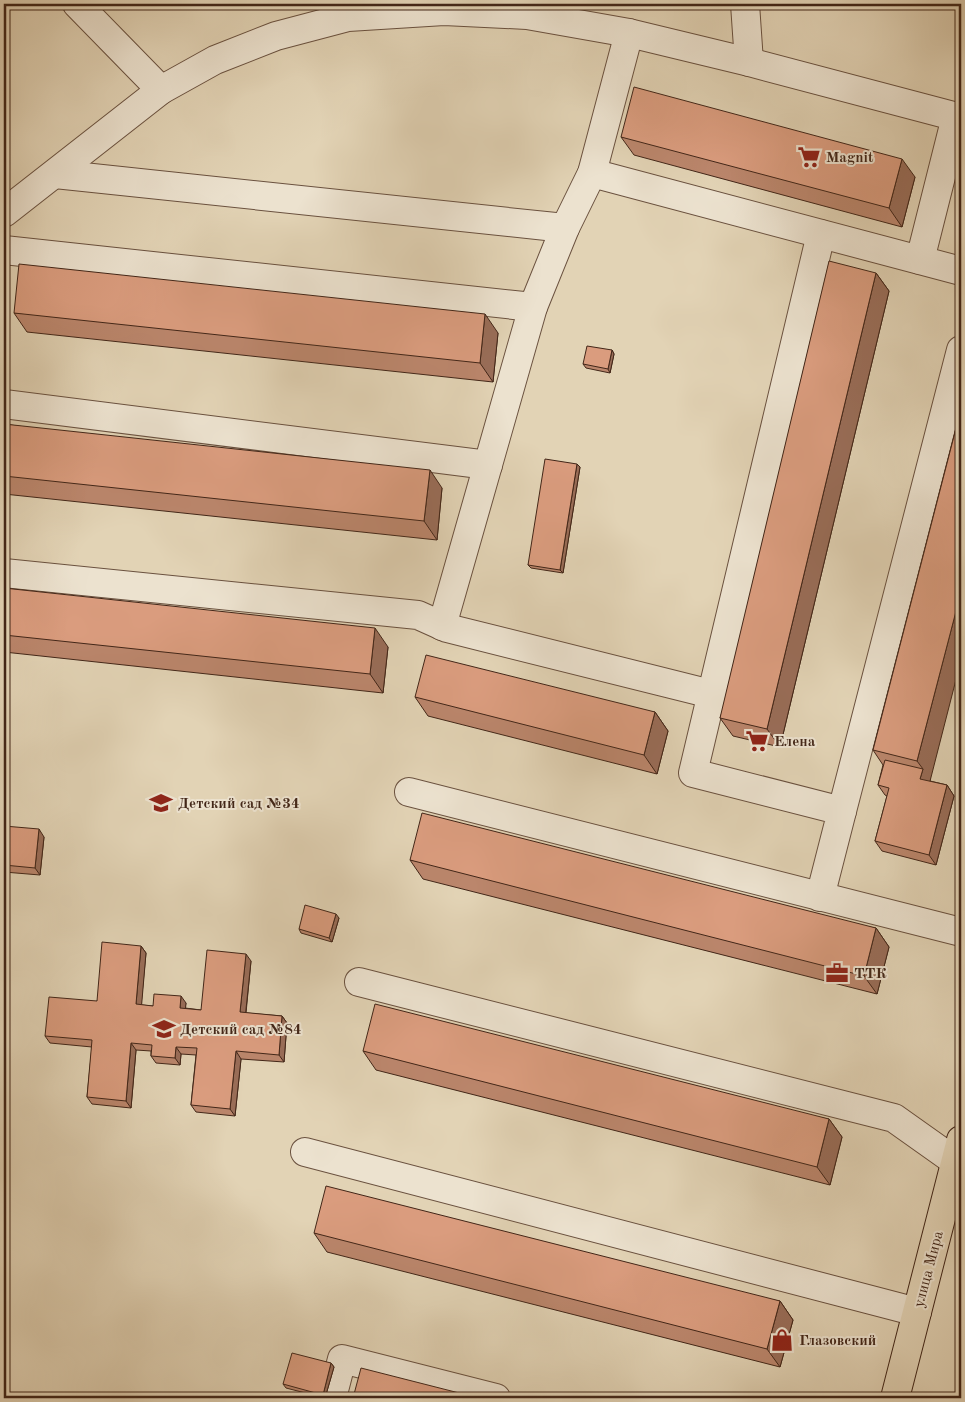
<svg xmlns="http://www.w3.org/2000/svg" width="965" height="1402" font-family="'Old Standard TT',serif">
<rect width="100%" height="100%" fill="#e2d3b5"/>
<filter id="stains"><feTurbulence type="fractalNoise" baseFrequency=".004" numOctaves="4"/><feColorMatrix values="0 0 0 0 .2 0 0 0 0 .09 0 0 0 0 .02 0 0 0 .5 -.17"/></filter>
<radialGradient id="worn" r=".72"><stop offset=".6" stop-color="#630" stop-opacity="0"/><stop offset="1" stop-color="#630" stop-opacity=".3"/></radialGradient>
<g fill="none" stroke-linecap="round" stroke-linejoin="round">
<defs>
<g id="minor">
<path d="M77 4 161 90"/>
<path d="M745 4 749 62"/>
<path d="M592 173 961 271"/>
<path d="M55 174 565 228 592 173 629 33"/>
<path d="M4 213 161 90 215 60 276 36 348 17 444 11 527 15 629 33 749 62 961 118"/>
<path d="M4 250 533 307 565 228"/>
<path d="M920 260 956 117"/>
<path d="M4 404 488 465"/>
<path d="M4 573 418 615 447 628 711 694"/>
<path d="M442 626 533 307"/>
<path d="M409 792 961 932"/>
<path d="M842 811 961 350"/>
<path d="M820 897 842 811 693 773 821 234"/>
<path d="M359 982 894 1118 956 1162"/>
<path d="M305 1152 917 1312"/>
<path d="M332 1398 342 1359 496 1398"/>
</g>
<path id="major" d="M895 1398 961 1140"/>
</defs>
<use href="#minor" stroke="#6a513f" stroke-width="30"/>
<use href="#major" stroke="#422618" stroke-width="30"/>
<use href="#minor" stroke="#ece2cf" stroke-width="28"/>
<use href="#major" stroke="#e2d3b5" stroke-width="28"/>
</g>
<g fill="#bb866c" stroke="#422618">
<path d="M621 137 915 177 902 227 634 155Z"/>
<path d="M876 273 889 291 780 747 733 736 720 718Z"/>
<path d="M14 313 498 333 493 382 27 332Z"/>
<path d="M612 350 614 354 610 373 586 368 583 364Z"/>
<path d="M961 409 930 781 947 785 954 796 936 865 882 851 875 841 887 796 885 795 878 785 883 765 873 750Z"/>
<path d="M4 424 442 488 437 540 4 494Z"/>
<path d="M577 464 580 467 563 573 531 568 528 565Z"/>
<path d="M4 588 388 647 383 693 4 652Z"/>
<path d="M415 697 655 712 668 731 657 774 428 716Z"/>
<path d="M4 826 44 837 40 875 4 872Z"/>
<path d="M410 860 876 928 889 947 877 994 423 879Z"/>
<path d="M339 918 332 942 301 933 299 929Z"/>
<path d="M141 946 146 953 141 1005 153 1006 186 1003 185 1008 201 1010 251 961 246 1013 282 1016 287 1023 284 1062 241 1059 235 1116 196 1112 191 1105 196 1055 181 1054 180 1065 156 1063 151 1056V1051L136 1050 131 1108 92 1104 87 1097 92 1047 50 1043 45 1036 97 1001Z"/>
<path d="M363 1051 829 1119 842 1137 830 1185 376 1070Z"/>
<path d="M314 1233 780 1301 793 1320 780 1367 327 1252Z"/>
<path d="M331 1363 334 1367 325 1398 286 1388 283 1384Z"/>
</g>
<g fill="#996d58" stroke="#422618">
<path d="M902 159 915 177 902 227 889 208Z"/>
<path d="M876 273 889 291 780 747 767 729Z"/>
<path d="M485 314 498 333 493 382 480 363Z"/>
<path d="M612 350 614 354 610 373 608 369Z"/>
<path d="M577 464 580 467 563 573 560 570Z"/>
<path d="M430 470 442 488 437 540 424 521Z"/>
<path d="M961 592V660L928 789 920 779 923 769 917 761Z"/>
<path d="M375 628 388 647 383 693 370 674Z"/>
<path d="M655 712 668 731 657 774 644 755Z"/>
<path d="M4 769 7 774 4 813Z"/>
<path d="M947 785 954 796 936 865 929 855Z"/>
<path d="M39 829 44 837 40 875 35 868Z"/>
<path d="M336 914 339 918 332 942 329 938Z"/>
<path d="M876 928 889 947 877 994 864 976Z"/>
<path d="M141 946 146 953 141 1012 136 1004Z"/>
<path d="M246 954 251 961 245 1019 240 1012Z"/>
<path d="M181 996 186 1003 185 1015 180 1008Z"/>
<path d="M282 1016 287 1023 284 1062 279 1055Z"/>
<path d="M131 1043 136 1050 131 1108 126 1101Z"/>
<path d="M176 1047 181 1054 180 1065 175 1058Z"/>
<path d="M236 1051 241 1059 235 1116 230 1109Z"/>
<path d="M829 1119 842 1137 830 1185 817 1167Z"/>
<path d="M780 1301 793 1320 780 1367 767 1349Z"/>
<path d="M331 1363 334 1367 325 1398 323 1395Z"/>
</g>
<g fill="#da9c7e" stroke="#422618">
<path d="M634 87 902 159 889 208 621 137Z"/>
<path d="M829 261 876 273 767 729 720 718Z"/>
<path d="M19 264 485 314 480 363 14 313Z"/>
<path d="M587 346 612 350 608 369 583 364Z"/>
<path d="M961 409V592L917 761 873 750Z"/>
<path d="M4 424 430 470 424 521 4 476Z"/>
<path d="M545 459 577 464 560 570 528 565Z"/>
<path d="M4 588 375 628 370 674 4 635Z"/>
<path d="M426 655 655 712 644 755 415 697Z"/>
<path d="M885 760 923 769 920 779 947 785 929 855 875 841 889 788 878 785Z"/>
<path d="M422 813 876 928 864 976 410 860Z"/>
<path d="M4 826 39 829 35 868 4 865Z"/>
<path d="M305 905 336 914 329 938 299 929Z"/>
<path d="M102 942 141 946 136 1004 153 1006 154 994 181 996 180 1008 201 1010 207 950 246 954 240 1012 282 1016 279 1055 236 1051 230 1109 191 1105 197 1048 176 1047 175 1058 151 1056 152 1045 131 1043 126 1101 87 1097 92 1040 45 1036 49 997 97 1001Z"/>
<path d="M375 1004 829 1119 817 1167 363 1051Z"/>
<path d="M326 1186 780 1301 767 1349 314 1233Z"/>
<path d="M292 1353 331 1363 323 1395 283 1384Z"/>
<path d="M361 1368 467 1395 466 1398H353Z"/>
</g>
<defs>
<symbol id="supermarket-bare" viewBox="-9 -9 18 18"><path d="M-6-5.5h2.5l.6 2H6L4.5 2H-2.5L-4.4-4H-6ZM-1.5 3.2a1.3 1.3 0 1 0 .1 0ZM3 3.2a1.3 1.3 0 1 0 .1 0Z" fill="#8f2418" stroke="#ece2cf" stroke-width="2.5" paint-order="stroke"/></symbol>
<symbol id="school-bare" viewBox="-9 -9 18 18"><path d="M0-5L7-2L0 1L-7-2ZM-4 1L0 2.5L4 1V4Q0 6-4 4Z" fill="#8f2418" stroke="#ece2cf" stroke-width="2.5" paint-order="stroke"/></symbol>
<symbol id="office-bare" viewBox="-9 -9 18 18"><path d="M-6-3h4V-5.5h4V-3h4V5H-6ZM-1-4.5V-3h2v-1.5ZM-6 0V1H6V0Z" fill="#8f2418" stroke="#ece2cf" stroke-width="2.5" paint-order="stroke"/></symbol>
<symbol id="shop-bare" viewBox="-9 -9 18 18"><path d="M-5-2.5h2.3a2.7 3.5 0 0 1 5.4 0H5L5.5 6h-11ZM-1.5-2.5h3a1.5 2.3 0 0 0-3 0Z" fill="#8f2418" stroke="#ece2cf" stroke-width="2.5" paint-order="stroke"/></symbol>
</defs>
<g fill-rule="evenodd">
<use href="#supermarket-bare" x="793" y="141" width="32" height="32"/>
<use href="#supermarket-bare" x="741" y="725" width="32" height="32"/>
<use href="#school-bare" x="145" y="787" width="32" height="32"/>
<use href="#office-bare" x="821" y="957" width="32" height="32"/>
<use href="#school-bare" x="148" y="1013" width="32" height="32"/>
<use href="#shop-bare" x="766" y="1324" width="32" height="32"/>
</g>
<g text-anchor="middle" stroke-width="4" stroke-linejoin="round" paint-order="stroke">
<g font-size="15" font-weight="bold" fill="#422618" stroke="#ece2cf" text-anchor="start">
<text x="826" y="162">Magnit</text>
<text x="774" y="746">Елена</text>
<text x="178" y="808">Детский сад №34</text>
<text x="854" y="978">ТТК</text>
<text x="180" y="1034">Детский сад №84</text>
<text x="799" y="1345">Глазовский</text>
</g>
<g font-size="15" fill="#422618" stroke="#ece2cf">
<text transform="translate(928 1269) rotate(-75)" y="5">улица Мира</text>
</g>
</g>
<rect width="965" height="1402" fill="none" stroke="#e2d3b5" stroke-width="20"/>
<rect x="5" y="5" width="955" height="1392" fill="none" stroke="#422618" stroke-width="2.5"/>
<rect x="10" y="10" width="945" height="1382" fill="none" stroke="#422618"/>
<rect width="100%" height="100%" filter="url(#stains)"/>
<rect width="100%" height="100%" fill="url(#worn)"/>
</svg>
